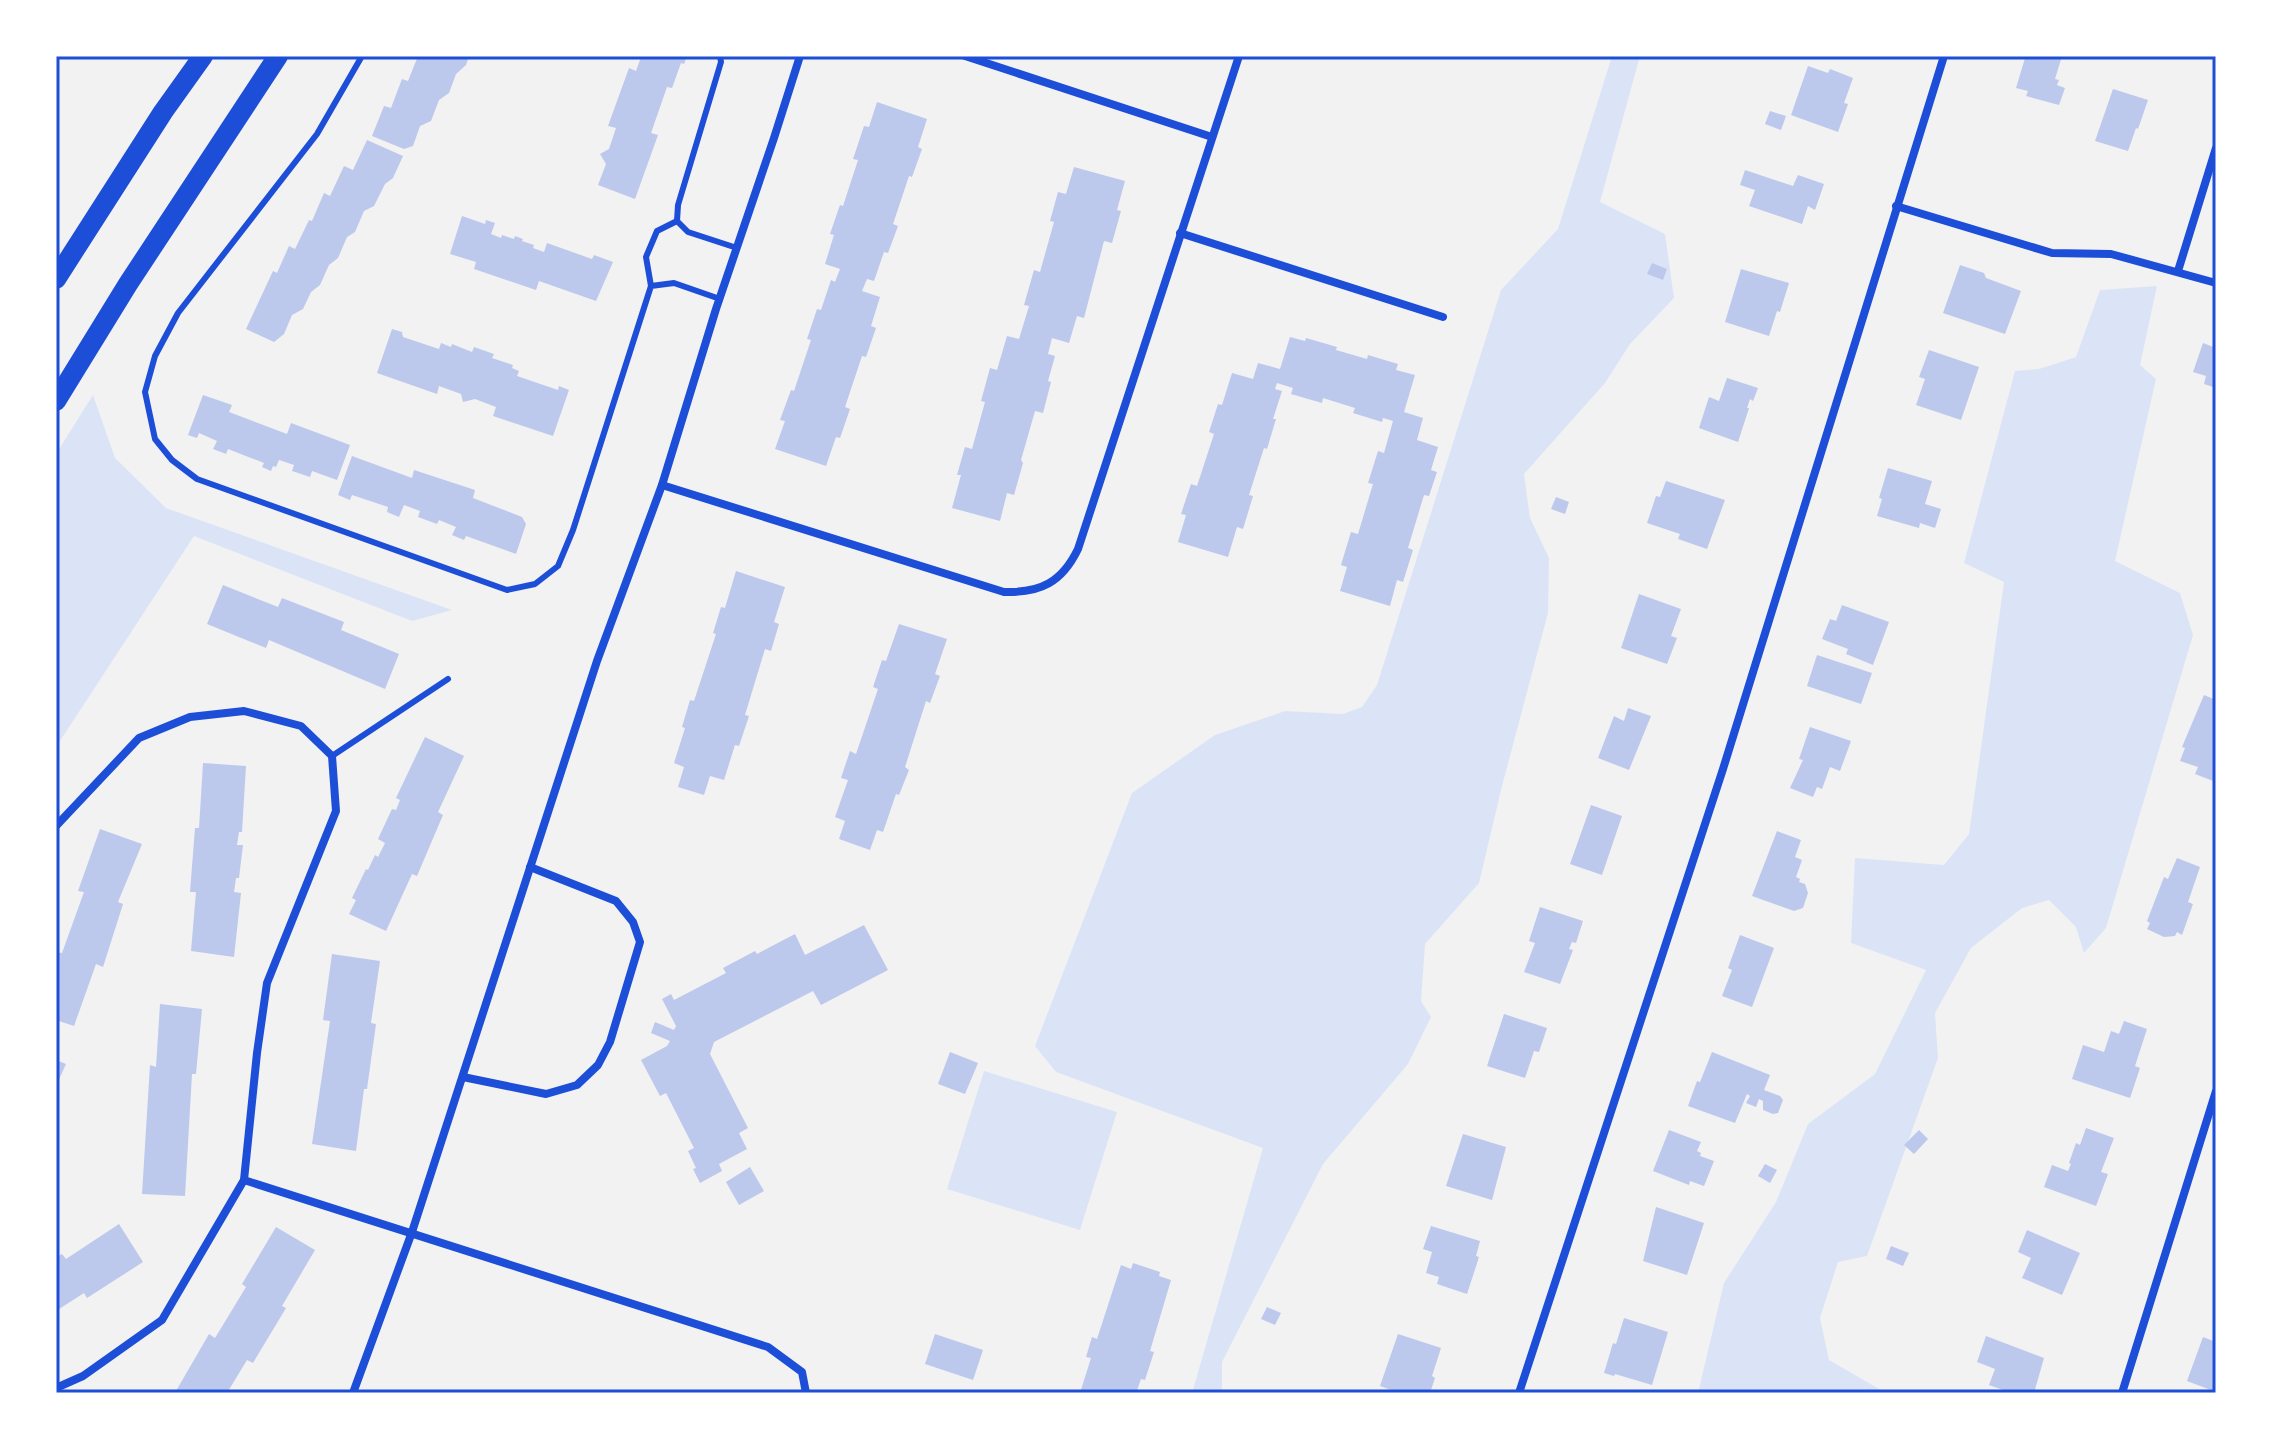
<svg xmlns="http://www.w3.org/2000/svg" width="2272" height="1449" font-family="Signika,sans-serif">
<rect width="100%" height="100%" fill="#f2f2f2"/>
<g fill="#dbe4f7">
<path d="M1612 56H1640L1600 202 1665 234 1674 298 1630 344 1605 383 1524 474 1530 518 1549 558 1548 613 1502 786 1479 883 1425 944 1421 1001 1431 1017 1408 1064 1323 1164 1222 1362V1393H1192L1263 1148 1056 1072 1035 1046 1132 793 1215 735 1285 711 1343 714 1362 707 1377 685 1501 290 1558 229Z"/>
<path d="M2157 286 2140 365 2156 379 2115 561 2180 593 2193 635 2106 928 2084 953 2076 927 2049 900 2022 908 1971 948 1935 1013 1938 1058 1867 1256 1838 1262 1820 1318 1829 1360 1886 1393H1698L1724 1283 1776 1202 1808 1124 1875 1074 1926 970 1851 943 1855 858 1944 865 1969 834 2004 582 1964 563 2015 371 2039 369 2076 357 2100 290Z"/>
<path d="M93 395 115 458 166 508 452 610 412 621 194 536 56 747V454Z"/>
<path d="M984 1071 1117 1112 1080 1230 947 1189Z"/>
</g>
<g fill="#bdc9ec">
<path d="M418 56H469L466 65 456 74 449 93 439 100 431 121 420 126 413 146 404 149 372 136 384 106 391 108 402 79 408 81Z"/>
<path d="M638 56H687L684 64 681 63 672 88 667 87 651 133 658 135 635 199 598 185 606 164 600 154 609 149 616 128 608 126 629 68 636 71 640 60Z"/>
<path d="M2030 56H2062L2055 79 2059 80 2057 85 2065 88 2059 105 2026 96 2028 91 2016 88 2025 58 2029 59Z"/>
<path d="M1808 66 1828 73 1830 69 1853 78 1844 103 1848 104 1838 132 1791 115Z"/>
<path d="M2113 89 2148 100 2138 129 2136 128 2128 151 2095 141Z"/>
<path d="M877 102 927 119 918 147 922 149 912 177 909 176 893 224 898 226 888 253 884 252 874 281 867 279 862 291 880 297 871 326 876 328 866 357 862 356 845 407 850 409 840 438 836 437 826 466 775 449 785 421 780 420 791 390 794 391 811 340 807 339 817 309 821 310 831 280 835 282 840 269 825 264 834 235 830 234 840 205 843 206 858 160 853 159 864 126 869 127Z"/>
<path d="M1770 111 1786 116 1781 130 1765 124Z"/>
<path d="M367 140 403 156 393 178 385 184 374 206 364 211 355 232 347 237 338 258 329 265 320 285 311 292 303 309 292 315 284 334 274 342 246 329 273 271 277 273 289 246 295 249 309 220 312 221 324 193 330 196 344 166 353 170Z"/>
<path d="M1074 167 1125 181 1117 210 1121 211 1112 243 1104 241 1084 318 1077 316 1069 343 1052 338 1048 354 1055 356 1048 381 1051 382 1043 413 1035 411 1021 460 1023 463 1014 495 1007 493 1000 521 952 508 961 475H957L965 447 972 449 985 402 981 401 990 368 997 370 1007 336 1019 339 1029 306 1024 305 1034 270 1040 272 1054 222 1050 221 1058 192 1066 194Z"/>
<path d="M1745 170 1793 186 1798 175 1824 184 1815 210 1808 206 1802 224 1749 206 1755 190 1740 185Z"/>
<path d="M462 216 485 224 486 220 495 223 491 234 501 238 502 235 514 239 515 236 523 239 522 241 534 245 533 248 544 252 547 243 592 259 594 255 613 262 596 301 539 281 536 290 474 269 476 262 450 254Z"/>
<path d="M1652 263 1667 269 1663 280 1647 274Z"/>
<path d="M1960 265 1984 273 1986 278 2021 291 2005 334 1943 313Z"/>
<path d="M1741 269 1789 283 1780 312 1777 311 1769 336 1725 322Z"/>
<path d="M392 329 402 332 403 337 439 349 441 343 451 347 452 344 472 352 474 347 494 354 492 358 513 365 512 368 519 371 517 376 558 390 559 386 569 390 553 436 493 416 496 407 475 399 463 402 461 394 439 386 437 394 377 373Z"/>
<path d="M1290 337 1305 341 1306 338 1337 347 1336 350 1367 359 1368 355 1398 364 1396 370 1415 375 1404 412 1423 418 1417 440 1438 447 1431 470 1437 472 1429 496 1424 495 1408 548 1413 550 1403 582 1397 580 1390 606 1340 591 1347 567 1341 565 1351 532 1358 534 1373 484 1368 483 1378 451 1384 453 1393 421 1383 418 1382 422 1353 413 1355 408 1323 398 1322 403 1291 394 1293 388 1277 383 1275 389 1282 391 1273 419H1276L1267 449 1264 448 1249 495 1253 496 1243 529 1237 527 1228 557 1178 542 1186 515 1181 514 1191 484 1197 486 1214 434 1209 432 1218 404 1222 405 1232 373 1253 379 1258 363 1280 369Z"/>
<path d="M2203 343 2216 348V388L2204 384 2206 376 2193 372Z"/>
<path d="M1929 350 1979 367 1961 420 1916 405 1925 379 1919 377Z"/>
<path d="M1727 378 1758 388 1753 401 1750 399 1747 408H1749L1738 442 1699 428 1709 397 1719 401Z"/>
<path d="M203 395 232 405 229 412 287 434 291 423 350 445 337 480 312 471 310 477 292 471 294 465 279 460 276 467 273 466 271 471 262 467 264 463 228 449 226 454 213 449 217 441 199 433 197 438 188 435Z"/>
<path d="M352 456 412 478 414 470 475 490 473 498 522 517 526 524 516 554 466 536 464 540 452 535 456 527 439 520 437 524 418 517 420 511 404 505 399 517 387 512 388 507 352 495 350 500 338 495Z"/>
<path d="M1888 468 1932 481 1925 504 1941 509 1935 528 1920 523 1919 528 1877 516 1882 499 1879 498Z"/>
<path d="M1666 481 1725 500 1707 549 1678 539 1680 534 1647 523 1656 496 1660 497Z"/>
<path d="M1556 497 1569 502 1565 514 1551 509Z"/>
<path d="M736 571 785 587 774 622 779 624 771 651 765 649 745 715 749 716 739 746 735 745 724 780 710 776 704 795 678 787 684 767 674 763 685 728 682 727 690 700 694 701 716 634 713 633 721 607 725 608Z"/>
<path d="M223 585 278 607 282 598 344 622 341 630 399 654 385 689 269 640 266 648 207 624Z"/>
<path d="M1639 594 1681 609 1671 636 1677 638 1667 664 1621 648Z"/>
<path d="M1842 605 1889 622 1873 665 1846 654 1848 649 1822 639 1830 619 1836 621Z"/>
<path d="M899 624 947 639 935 674 940 676 930 703 926 701 905 767 909 770 899 795 896 794 883 832 877 830 870 850 839 839 845 821 835 817 848 780 841 778 850 751 856 754 878 689 873 687 882 660 886 661Z"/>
<path d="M1817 655 1872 673 1861 704 1807 686Z"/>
<path d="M2204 695 2216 700V782L2195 774 2198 767 2180 761 2185 748 2182 747Z"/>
<path d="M1628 708 1651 716 1629 770 1598 758 1614 716 1624 721Z"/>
<path d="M1810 727 1851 741 1840 771 1830 767 1822 789 1817 787 1813 797 1790 788 1803 760 1799 759Z"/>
<path d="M425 737 464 756 438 812 443 815 417 876 412 874 386 931 349 914 356 900 352 898 366 869 368 870 375 855 378 857 385 843 378 839 392 809 396 810 400 800 396 798Z"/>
<path d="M203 763 246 766 242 832H239L237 845H243L239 878H236L234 892 241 893 234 957 191 951 196 892H190L195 828H199Z"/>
<path d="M1591 805 1622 816 1602 875 1570 864Z"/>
<path d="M100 829 142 844 118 902 123 904 103 967 96 964 74 1026 56 1020V952L62 953 84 892 78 891Z"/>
<path d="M1777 831 1801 840 1795 857 1802 860 1796 877 1800 879 1799 882 1805 884 1808 893 1803 908 1794 911 1752 896Z"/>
<path d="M2177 858 2200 867 2188 902 2193 904 2182 935 2177 932 2175 936 2164 937 2147 929 2150 923 2147 921 2164 877 2168 879Z"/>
<path d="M1540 907 1583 921 1576 943 1572 942 1569 949 1573 950 1560 984 1524 972 1535 943 1529 941Z"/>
<path d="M864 925 888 970 821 1005 813 991 714 1042 710 1054 748 1128 739 1133 747 1149 719 1164 722 1171 700 1183 693 1169 696 1168 688 1151 694 1148 666 1093 660 1096 641 1060 667 1046 670 1041 651 1033 655 1022 674 1030 676 1026 662 999 671 994 674 1000 726 973 723 968 755 951 757 954 795 934 805 955Z"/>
<path d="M1740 935 1774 948 1752 1007 1722 996 1732 970 1728 968Z"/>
<path d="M332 954 380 961 371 1023 376 1024 367 1089H364L356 1151 312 1144 330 1021 323 1020Z"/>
<path d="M160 1004 202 1009 196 1074H192L185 1196 142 1194 150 1065 156 1067Z"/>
<path d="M1504 1014 1547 1028 1539 1052 1534 1051 1525 1078 1487 1066Z"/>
<path d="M2124 1021 2147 1029 2135 1066 2140 1068 2130 1098 2072 1079 2083 1045 2104 1052 2111 1031 2119 1034Z"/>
<path d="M950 1052 978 1063 965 1094 938 1084Z"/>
<path d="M1712 1052 1770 1075 1764 1090 1780 1096 1783 1100 1778 1113 1773 1114 1763 1110V1101L1759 1099 1756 1107 1746 1103 1750 1096 1747 1094 1735 1123 1688 1106 1697 1081 1700 1082Z"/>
<path d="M56 1060 66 1064 56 1086Z"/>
<path d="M2086 1128 2114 1138 2101 1172 2108 1174 2096 1206 2044 1187 2052 1165 2068 1171 2071 1164 2069 1163 2076 1143 2080 1145Z"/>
<path d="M1669 1130 1701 1142 1697 1151 1701 1153 1700 1156 1714 1161 1704 1186 1690 1181 1689 1185 1653 1171Z"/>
<path d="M1919 1130 1928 1139 1914 1154 1904 1145Z"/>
<path d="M1463 1134 1506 1147 1492 1200 1446 1186Z"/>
<path d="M1765 1164 1777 1170 1770 1183 1758 1176Z"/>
<path d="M750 1167 764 1191 739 1205 726 1182Z"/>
<path d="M1656 1207 1704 1223 1687 1275 1643 1261Z"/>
<path d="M119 1224 143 1262 87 1298 84 1293 56 1311V1257L62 1254 66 1259Z"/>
<path d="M1431 1226 1480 1241 1476 1256 1479 1257 1467 1294 1437 1284 1439 1277 1426 1273 1432 1252 1423 1249Z"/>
<path d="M276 1227 315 1250 282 1306 286 1308 253 1363 247 1360 227 1393 176 1391 209 1334 215 1338 246 1287 242 1284Z"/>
<path d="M2027 1230 2080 1253 2062 1295 2022 1278 2031 1258 2018 1252Z"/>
<path d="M1891 1246 1909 1253 1903 1266 1886 1259Z"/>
<path d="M1133 1263 1160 1272 1159 1276 1171 1280 1150 1351 1154 1352 1145 1380 1141 1379 1136 1393H1080L1091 1358 1086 1357 1092 1337 1097 1339 1121 1265 1131 1269Z"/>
<path d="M1267 1307 1281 1313 1275 1325 1261 1319Z"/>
<path d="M1624 1318 1668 1332 1652 1385 1615 1374 1614 1376 1604 1373 1613 1343 1616 1344Z"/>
<path d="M935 1334 983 1350 973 1380 925 1364Z"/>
<path d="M1398 1334 1441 1348 1432 1376 1435 1378 1430 1393H1399L1380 1386Z"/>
<path d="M1986 1336 2044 1358 2034 1393H2002L2003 1390 1989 1385 1995 1369 1977 1362Z"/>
<path d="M2203 1337 2216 1342V1392L2187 1381Z"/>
</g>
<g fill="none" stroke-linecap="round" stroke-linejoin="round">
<g stroke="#1d4ed8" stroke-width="6">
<path d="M362 56 317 134 178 313 155 356 145 392 155 439 172 460 197 479 507 590 535 584 558 566 573 530 651 286 674 283 720 299"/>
<path d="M720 56 721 62 678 205 677 221 688 232 737 248"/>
<path d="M651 286 646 257 657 231 677 221"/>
<path d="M332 756 448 679"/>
</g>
<g stroke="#1d4ed8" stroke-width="8">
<path d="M965 56 1212 137"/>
<path d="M1896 206 2052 253 2111 254 2216 283"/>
<path d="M1180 233 1443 317"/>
<path d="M2178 271 2216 148"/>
<path d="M662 485 1004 592C1041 593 1062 582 1078 549L1239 56"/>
<path d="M56 826 139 738 190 717 244 711 301 726 332 756 336 811 267 983 257 1053 244 1180 162 1320 83 1376 56 1388"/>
<path d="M463 1077 546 1094 577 1085 598 1065 610 1042 640 942 633 922 616 901 530 867"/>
<path d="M244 1180 768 1347 802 1372 806 1393"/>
<path d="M353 1393 412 1232 597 661 662 485 716 309 774 138 800 56"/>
<path d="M1519 1393 1723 769 1944 56"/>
<path d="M2122 1393 2216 1091"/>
</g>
<g stroke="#1d4ed8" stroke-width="20">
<path d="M56 279 163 112 203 56"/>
<path d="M56 401 128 284 278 56"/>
</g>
</g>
<rect width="2272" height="1449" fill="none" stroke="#ffffff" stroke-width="116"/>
<rect x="58" y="58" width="2156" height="1333" fill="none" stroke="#1d4ed8" stroke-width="3"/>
</svg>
